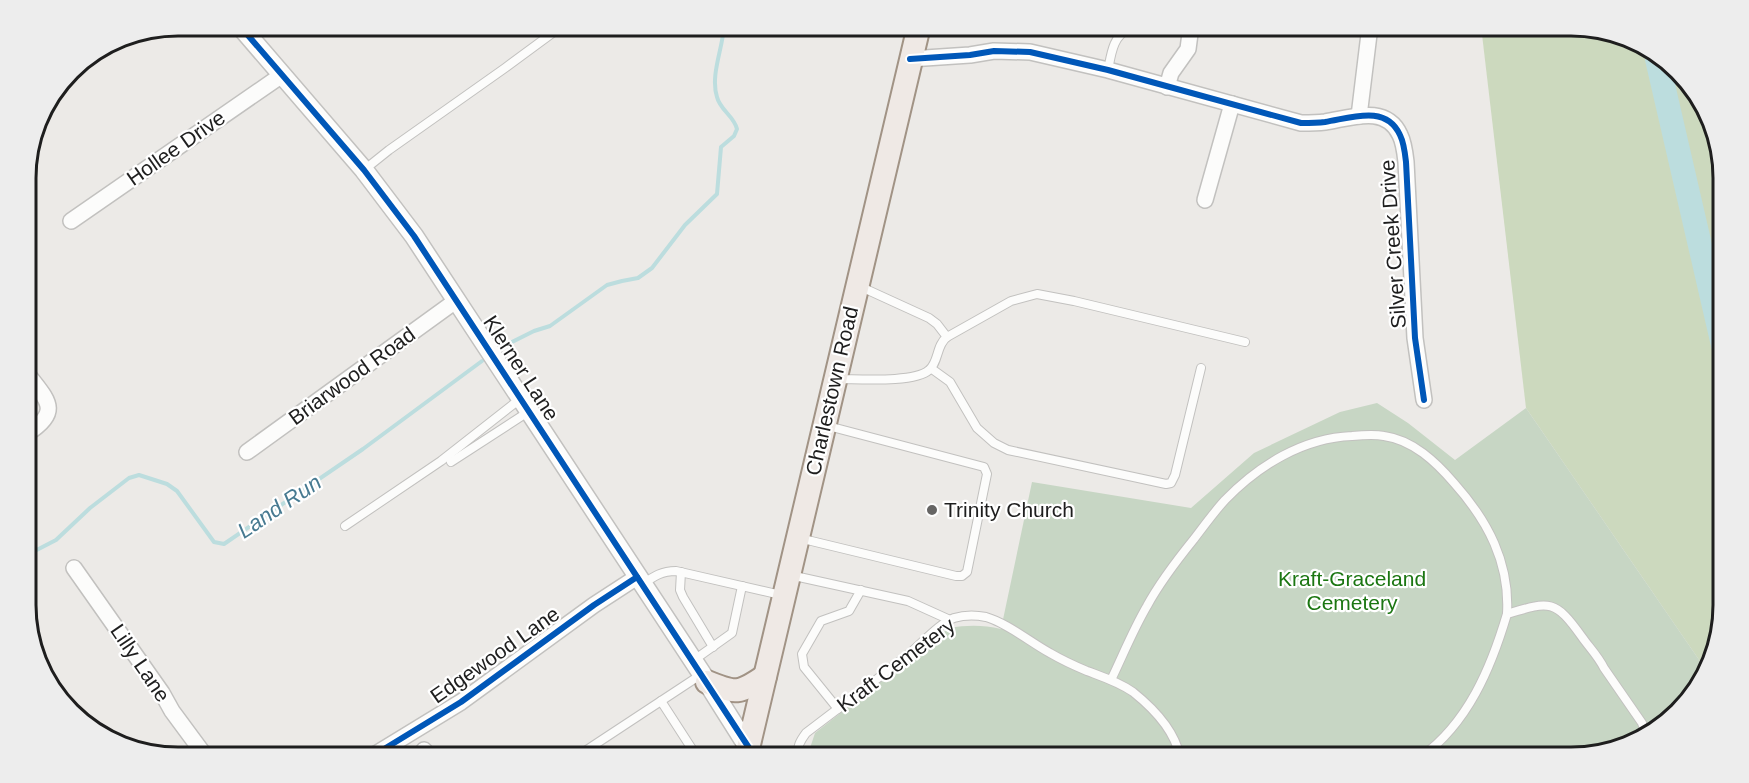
<svg xmlns="http://www.w3.org/2000/svg" width="1749" height="783" font-family="Helvetica,sans-serif">
<rect width="100%" height="100%" fill="#eceae7"/>
<path fill="#ccd9be" d="M1481 26H1571L1630 37 1692 86 1722 159 1723 605 1712 664 1706 670 1526 408Z"/>
<path fill="#c7d6c4" d="M1377 403 1408 423 1455 460 1526 408 1706 670 1656 732 1580 757H807L815 733 949 628C968 625 983 625 1001 629L1032 482 1191 508 1254 453 1340 412Z"/>
<g fill="none" stroke-linecap="round" stroke-linejoin="round">
<g stroke="#bcddde" stroke-width="4">
<path d="M504 346 534 331 550 326 607 285 622 281 638 278 652 268 685 225 717 194 721 147 734 136 737 129C734 116 720 110 717 97 710 75 723 48 724 26"/>
<path d="M27 555 56 540 90 508 129 478 139 475 167 484 177 491 214 542 224 544 363 449 482 361"/>
</g>
<path stroke="#bcddde" stroke-width="24" d="M1657 59 1723 345"/>
<defs>
<g id="service">
<path d="M1108 70C1111 55 1113 35 1129 29 1134 27 1139 27 1143 26"/>
<path d="M364 170 389 150 505 68 562 26"/>
<path d="M859 286 929 318 937 324 947 337"/>
<path d="M932 369 950 382 977 428 994 443 1008 450 1166 484 1171 483 1175 475 1201 368"/>
<path d="M839 379C859 379 915 383 929 370 939 362 936 345 947 337L1011 301 1037 294 1074 301 1245 342"/>
<path d="M451 462 528 412"/>
<path d="M345 526 441 461 520 399"/>
<path d="M799 538 956 576H962L967 572 987 474 984 467 828 426"/>
<path d="M681 572 680 590 683 597 713 647"/>
<path d="M790 575 908 601 950 620"/>
<path d="M643 584C654 576 662 571 676 571L781 595"/>
<path d="M694 660 732 633 742 586"/>
<path d="M1111 680C1123 655 1133 630 1147 606 1160 582 1177 560 1194 539 1204 526 1214 512 1225 500 1259 465 1303 438 1352 436 1363 435 1374 434 1384 436 1413 440 1436 462 1454 483 1488 521 1510 563 1507 614"/>
<path d="M661 701 702 674"/>
<path d="M838 709 804 667 802 654 821 621 849 611 861 590"/>
<path d="M576 757 661 701 692 749 693 757"/>
<path d="M797 757C797 747 800 741 806 733 841 706 877 680 911 652 923 642 940 623 954 618 964 615 976 615 986 617 1007 623 1030 642 1050 653 1062 660 1075 666 1087 671 1103 677 1119 682 1133 692 1153 708 1175 731 1180 757"/>
<path d="M1421 757C1468 723 1491 668 1507 614 1550 601 1555 599 1582 637 1589 647 1598 656 1604 668L1642 723 1646 735"/>
</g>
<g id="minor">
<path d="M910 59 970 55 994 51 1030 52 1108 70 1301 123C1309 123 1317 123 1325 122 1351 118 1386 104 1400 135 1404 143 1405 153 1406 162L1415 338 1424 400"/>
<path d="M1167 87 1171 73 1188 49 1191 26"/>
<path d="M1359 116 1370 26"/>
<path d="M1205 200 1232 104"/>
<path d="M71 221 282 75"/>
<path d="M26 372C46 399 64 411 26 434"/>
<path d="M247 452 457 300"/>
<path d="M74 568 162 693 172 711 206 757"/>
<path d="M424 750 430 757"/>
<path d="M371 757 461 702 594 605 637 577"/>
</g>
<path id="tertiary" d="M240 26 364 170 414 236 702 674 748 747"/>
<g id="primary">
<path d="M707 682C736 694 739 694 765 676"/>
<path d="M746 757 919 26"/>
</g>
</defs>
<use href="#service" stroke="#c2c1bf" stroke-width="10"/>
<use href="#minor" stroke="#c2c1bf" stroke-width="18"/>
<use href="#tertiary" stroke="#c2c1bf" stroke-width="21"/>
<use href="#primary" stroke="#a19385" stroke-width="26"/>
<use href="#service" stroke="#fcfcfb" stroke-width="8"/>
<use href="#minor" stroke="#fcfcfb" stroke-width="15"/>
<use href="#tertiary" stroke="#fcfcfb" stroke-width="18"/>
<use href="#primary" stroke="#efe9e5" stroke-width="22"/>
<defs>
<g id="cycleway">
<path d="M240 26 364 170 414 236 755 757"/>
<path d="M910 59 970 55 994 51 1030 52 1108 70 1301 123C1309 123 1317 123 1325 122 1351 118 1386 104 1400 135 1404 143 1405 153 1406 162L1415 338 1424 400"/>
<path d="M371 757 461 702 594 605 637 577"/>
</g>
</defs>
<use href="#cycleway" stroke="#fff" stroke-width="10"/>
<use href="#cycleway" stroke="#0057b8" stroke-width="6"/>
</g>
<circle fill="#666564" stroke="#fff" stroke-width="2" cx="932" cy="510" r="6"/>
<g text-anchor="middle" stroke-width="4.5" stroke-linejoin="round" paint-order="stroke">
<g font-size="21" fill="#1e1e1e" stroke="#fff">
<text transform="translate(176 148) rotate(-35)" y="7">Hollee Drive</text>
<text transform="translate(1393 244) rotate(-94)" y="7">Silver Creek Drive</text>
<text transform="translate(521 368) rotate(57)" y="7">Klerner Lane</text>
<text transform="translate(352 376) rotate(-36)" y="7">Briarwood Road</text>
<text transform="translate(832 391) rotate(-77)" y="7">Charlestown Road</text>
<text transform="translate(495 655) rotate(-35)" y="7">Edgewood Lane</text>
<text transform="translate(140 663) rotate(56)" y="7">Lilly Lane</text>
<text transform="translate(896 665) rotate(-37)" y="7">Kraft Cemetery</text>
</g>
<g font-size="21" fill="#1e1e1e" stroke="#fff" text-anchor="start">
<text x="944" y="517">Trinity Church</text>
</g>
<g font-size="21" fill="#1b7612" stroke="#fff">
<text x="1352" y="586">Kraft-Graceland<tspan x="1352" dy="24">Cemetery</tspan></text>
</g>
<g font-size="22" font-style="italic" fill="#477a91" stroke="#fff">
<text transform="translate(279 506) rotate(-34)" y="8">Land Run</text>
</g>
</g>
<path d="M0 0H1749V783H0ZM178 36H1571A142 142 0 0 1 1713 178V605A142 142 0 0 1 1571 747H178A142 142 0 0 1 36 605V178A142 142 0 0 1 178 36Z" fill="#ededed" fill-rule="evenodd"/>
<path fill="none" stroke="#1e1e1e" stroke-width="3" d="M178 36H1571A142 142 0 0 1 1713 178V605A142 142 0 0 1 1571 747H178A142 142 0 0 1 36 605V178A142 142 0 0 1 178 36Z"/>
</svg>
